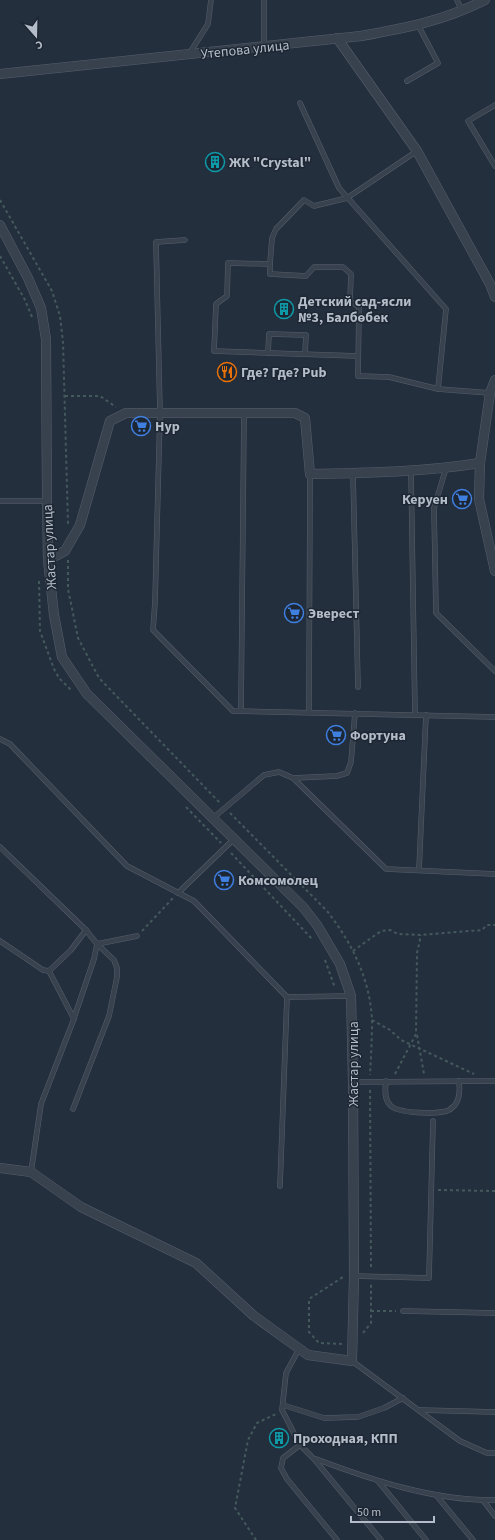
<svg xmlns="http://www.w3.org/2000/svg" width="495" height="1540" font-family="'Source Sans 3',sans-serif">
<rect width="100%" height="100%" fill="#242f3e"/>
<g fill="none" stroke-linecap="round" stroke-linejoin="round">
<defs>
<g id="service">
<path d="M264 0V46"/>
<path d="M457 0 462 11"/>
<path d="M189 54 208 24 211 0"/>
<path d="M407 81 438 63 418 25"/>
<path d="M300 103 339 188 446 309 438 389"/>
<path d="M495 105 468 121 495 166"/>
<path d="M185 240 156 242 160 413 155 602 153 630 233 711 495 717"/>
<path d="M270 264 272 238 276 229 304 200 314 206 347 198 417 151"/>
<path d="M268 353 269 334 306 335 305 354"/>
<path d="M358 356 214 351 216 304 227 296 228 263 270 264V274L306 276 314 267H343L351 274 350 301 359 307 358 376 389 377 438 389 490 393"/>
<path d="M446 468 434 508 436 613 495 671"/>
<path d="M411 471 415 715"/>
<path d="M353 473 358 687"/>
<path d="M0 501H47"/>
<path d="M241 711 244 413"/>
<path d="M309 712 310 474"/>
<path d="M0 739 10 744 127 866 194 901 287 997 280 1186"/>
<path d="M293 778 386 869 495 874"/>
<path d="M213 818 264 775 279 772 293 778 337 776 347 773 351 762 355 713"/>
<path d="M0 847 86 930 97 944 94 959 72 1024 41 1104 31 1172"/>
<path d="M419 870 426 715"/>
<path d="M178 893 234 839"/>
<path d="M0 941 43 970 49 971 71 950 86 930"/>
<path d="M49 971 74 1019"/>
<path d="M287 997 351 996"/>
<path d="M386 1081C385 1089 384 1099 390 1105 398 1114 436 1114 447 1111 450 1110 453 1107 455 1105 460 1099 460 1089 459 1081"/>
<path d="M353 1082 495 1081"/>
<path d="M73 1109 109 1016 117 977V968L114 960 97 944 137 936"/>
<path d="M354 1276 429 1278 433 1121"/>
<path d="M403 1311 495 1313"/>
<path d="M299 1349 286 1373 282 1410 300 1445 314 1459 381 1540"/>
<path d="M352 1361 460 1441 487 1453H495"/>
<path d="M283 1405 324 1418 358 1417 384 1408 403 1398"/>
<path d="M419 1410 495 1412"/>
<path d="M300 1445 283 1458 281 1468 287 1479 337 1540"/>
<path d="M316 1459C372 1480 434 1501 495 1500"/>
<path d="M378 1481 426 1540"/>
<path d="M436 1495 473 1540"/>
<path d="M483 1500 495 1516"/>
</g>
<g id="minor">
<path d="M337 38 417 151 490 284 495 297"/>
<path d="M0 74 361 36C406 28 443 21 485 0"/>
<path d="M0 225 28 278 41 308 46 339 47 501 48 560 54 615 62 657 87 694 303 907 317 925 340 964 351 996 353 1082 354 1276 352 1361 308 1355 254 1316 196 1263 81 1207 31 1172 0 1168"/>
<path d="M495 380 490 393 480 463 479 499 495 571"/>
<path d="M48 560 65 551 80 525 110 421 126 413H295L305 418 310 474C367 473 424 472 480 463"/>
</g>
</defs>
<use href="#service" stroke="#565f6c" stroke-width="5.5"/>
<use href="#minor" stroke="#565f6c" stroke-width="10"/>
<g stroke="#44595c" stroke-width="2" stroke-dasharray="3 3" stroke-linecap="butt">
<path d="M0 200 52 291 60 316 63 342 68 524"/>
<path d="M0 256 25 300 32 317"/>
<path d="M65 396H100L116 407"/>
<path d="M68 560V589L78 638 99 678 220 803"/>
<path d="M39 581 40 631 54 669 59 678 71 690"/>
<path d="M186 807 221 843"/>
<path d="M230 813 327 911C352 943 370 979 372 1020 372 1038 371 1057 370 1075"/>
<path d="M231 853 313 940"/>
<path d="M142 931 173 898"/>
<path d="M353 951 381 931 390 930 398 934 421 935 482 930 487 925H495"/>
<path d="M325 960 335 988"/>
<path d="M372 1020 390 1030 401 1040 474 1074"/>
<path d="M417 1035 424 1074"/>
<path d="M395 1074 416 1034 417 953 421 935"/>
<path d="M370 1090 371 1269"/>
<path d="M438 1190 495 1191"/>
<path d="M371 1311H396"/>
<path d="M363 1333 371 1323V1284"/>
<path d="M342 1344 319 1343 309 1332V1299L343 1277V1275"/>
<path d="M256 1540 235 1508 248 1440 257 1423 276 1414"/>
</g>
<use href="#service" stroke="#38414e" stroke-width="4.5"/>
<use href="#minor" stroke="#38414e" stroke-width="9"/>
</g>
<defs>
<symbol id="building-ring" viewBox="-11 -11 22 22"><circle r="9.5" fill="#1d2633" stroke="#0f9aa8" stroke-width="1.5"/><path d="M-4-6H4V6H1V3H-1V6H-4ZM-2.5-4.3h1.7v1.8h-1.7ZM.8-4.3h1.7v1.8H.8ZM-2.5-1h1.7V.8h-1.7ZM.8-1h1.7V.8H.8Z" fill="#0f9aa8"/></symbol>
<symbol id="restaurant-ring" viewBox="-11 -11 22 22"><circle r="9.5" fill="#1d2633" stroke="#e8710a" stroke-width="1.5"/><path d="M-5-6h1v4h1v-4h1v4h1v-4h1v5L-1.5 .5V6h-2V.5L-5-1ZM5-6V6H3V1.5H1.5Q1.5-4 5-6Z" fill="#e8710a"/></symbol>
<symbol id="supermarket-ring" viewBox="-11 -11 22 22"><circle r="9.5" fill="#1d2633" stroke="#3f7fe0" stroke-width="1.5"/><path d="M-6-5.5h2.5l.6 2H6L4.5 2H-2.5L-4.4-4H-6ZM-1.5 3.2a1.3 1.3 0 1 0 .1 0ZM3 3.2a1.3 1.3 0 1 0 .1 0Z" fill="#3f7fe0"/></symbol>
</defs>
<g fill-rule="evenodd">
<use href="#building-ring" x="204" y="151" width="22" height="22"/>
<use href="#building-ring" x="273" y="298" width="22" height="22"/>
<use href="#restaurant-ring" x="216" y="361" width="22" height="22"/>
<use href="#supermarket-ring" x="130" y="415" width="22" height="22"/>
<use href="#supermarket-ring" x="451" y="488" width="22" height="22"/>
<use href="#supermarket-ring" x="283" y="602" width="22" height="22"/>
<use href="#supermarket-ring" x="325" y="724" width="22" height="22"/>
<use href="#supermarket-ring" x="213" y="869" width="22" height="22"/>
<use href="#building-ring" x="268" y="1427" width="22" height="22"/>
</g>
<g text-anchor="middle" stroke-width="3" stroke-linejoin="round" paint-order="stroke">
<g font-size="14" fill="#b4bcc9" stroke="#1d2633">
<text transform="translate(245 49) rotate(-6)" y="5">Утепова улица</text>
<text transform="translate(49 547) rotate(-93)" y="5">Жастар улица</text>
<text transform="translate(353 1064) rotate(-90)" y="5">Жастар улица</text>
</g>
<g font-size="14" font-weight="bold" fill="#b4bcc9" stroke="#1d2633" text-anchor="start">
<text x="229" y="167">ЖК "Crystal"</text>
<text x="298" y="306">Детский сад-ясли<tspan x="298" dy="16">№3, Балбөбек</tspan></text>
<text x="241" y="377">Где? Где? Pub</text>
<text x="155" y="431">Нур</text>
<text x="448" y="504" text-anchor="end">Керуен</text>
<text x="308" y="618">Эверест</text>
<text x="350" y="740">Фортуна</text>
<text x="238" y="885">Комсомолец</text>
<text x="293" y="1443">Проходная, КПП</text>
</g>
</g>
<g transform="translate(36 36) rotate(160)" stroke="#1d2633" stroke-width="3" paint-order="stroke">
<path d="M0-3L7 15L0 10L-7 15Z" fill="#b4bcc9"/>
<text y="-6" font-size="11" font-weight="bold" text-anchor="middle" fill="#b4bcc9">С</text>
</g>
<path d="M351 1516v6h83v-6" fill="none" stroke="#b4bcc9" stroke-width="2"/>
<text x="357" y="1516" font-size="12" fill="#b4bcc9" stroke="#1d2633" stroke-width="3" paint-order="stroke">50 m</text>
</svg>
